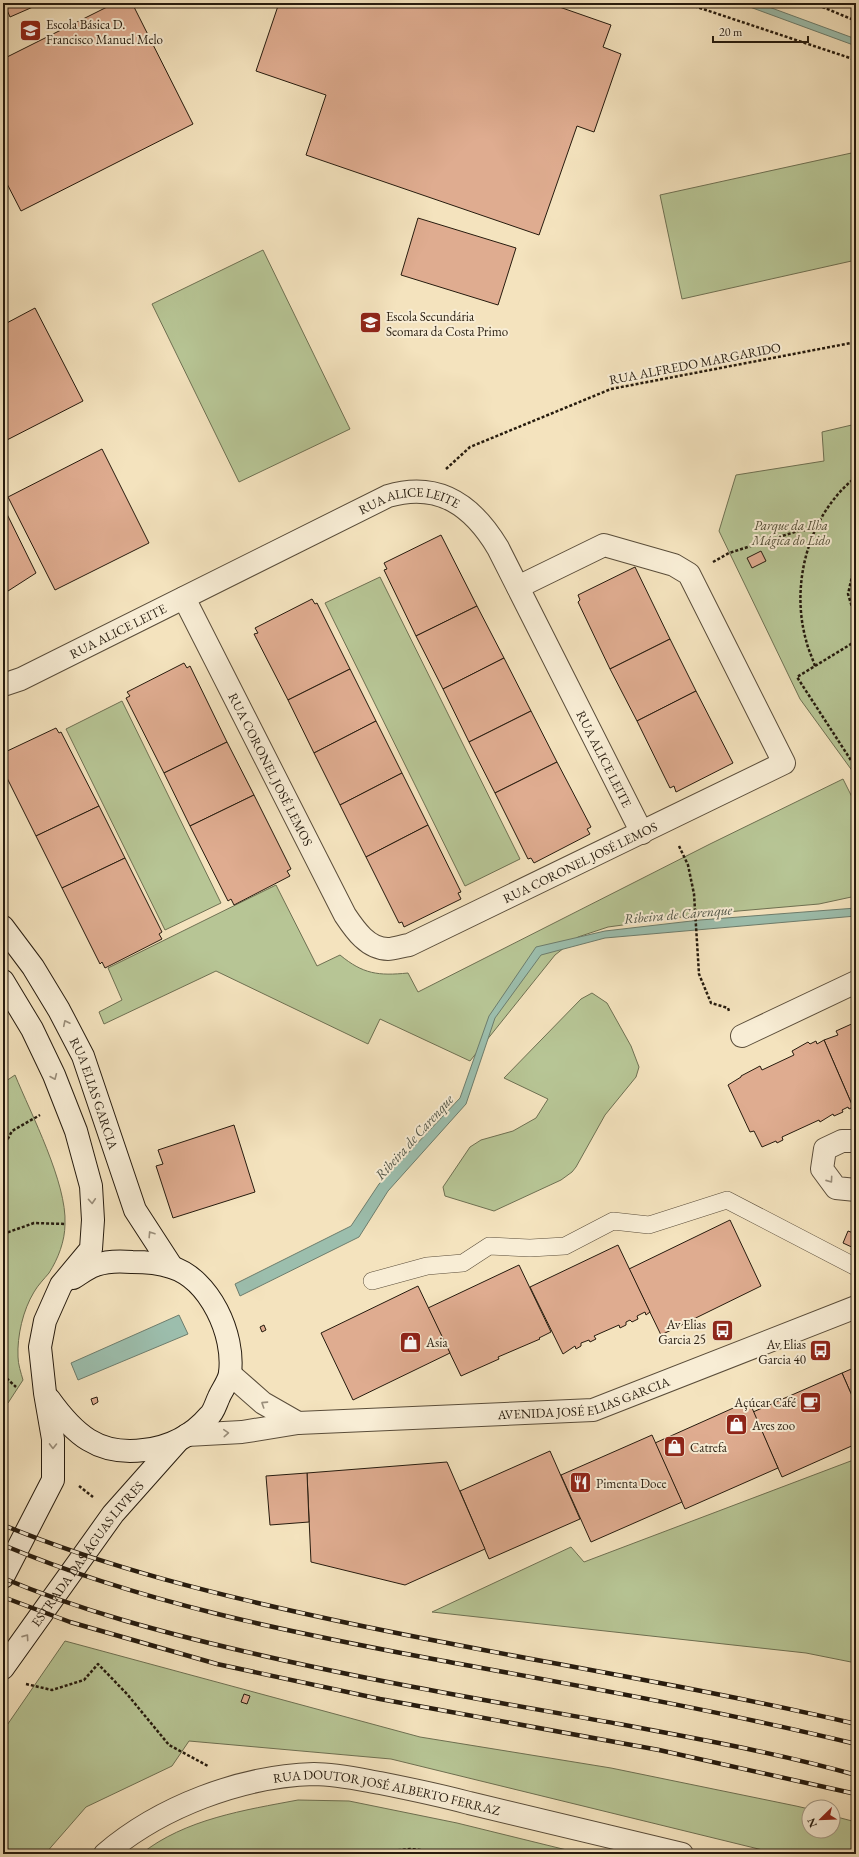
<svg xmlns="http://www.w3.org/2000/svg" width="859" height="1857" font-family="'EB Garamond',serif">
<rect width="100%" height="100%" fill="#f4e3be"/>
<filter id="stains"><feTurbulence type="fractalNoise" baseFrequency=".005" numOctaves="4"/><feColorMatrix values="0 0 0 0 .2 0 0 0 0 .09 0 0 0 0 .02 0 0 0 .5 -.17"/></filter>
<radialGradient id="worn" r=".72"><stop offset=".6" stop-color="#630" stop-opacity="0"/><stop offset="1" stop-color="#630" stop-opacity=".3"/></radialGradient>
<g fill="#b7c595" stroke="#6e7052">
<path d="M856 152V260L682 299 660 195Z"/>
<path d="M263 250 350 429 239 482 152 304Z"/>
<path d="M856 424V776L800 699 719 531 736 475 824 461 822 432Z"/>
<path d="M380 577 520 859 465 886 325 603Z"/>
<path d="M122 701 221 903 165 930 66 729Z"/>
<path d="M843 779 856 805V896L819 904 704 914 608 927 578 937 555 955 470 1061 380 1019 368 1044 216 971 104 1024 99 1012 122 1000 108 968 276 885 317 966 340 955C363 974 378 976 408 973L418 992 710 844Z"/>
<path d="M592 993 607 1003 631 1046 639 1067 636 1077 605 1115 576 1167 572 1172 561 1180 494 1211 445 1196 443 1187 470 1147 481 1140 513 1131 536 1118 548 1099 504 1078 581 999Z"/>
<path d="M15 1075C31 1114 67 1183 65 1224 65 1241 58 1259 49 1273 44 1279 38 1285 34 1292 23 1310 17 1336 18 1357 18 1364 21 1373 23 1380L8 1403 3 1400V1083Z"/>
<path d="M856 1459V1663L806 1653 432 1612 571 1547 584 1562Z"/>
<path d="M65 1641 420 1737 611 1768 796 1806 809 1809V1831H833V1816L856 1822V1854H779L391 1759 189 1741 172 1766 86 1807 45 1854H3V1731Z"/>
<path d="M298 1800 349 1801 457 1823 583 1854H141C185 1819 245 1810 298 1800Z"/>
</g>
<g fill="#9cbead" stroke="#6d7d6d">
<path d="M739 3H758L856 39V46Z"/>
<path d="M856 908V916L605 938 541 955 495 1018 466 1104 388 1191 359 1237 240 1296 235 1284 351 1226 379 1184 460 1098 489 1016 536 947 605 931 700 920Z"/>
<path d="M179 1315 188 1334 78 1380 71 1363Z"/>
</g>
<g fill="#dfac90" stroke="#261b0e">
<path d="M4 3H42L10 17Z"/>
<path d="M115 3H132L193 124 21 211 3 176V59Z"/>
<path d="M279 3H548L611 25 603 47 621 54 594 132 577 126 539 235 306 155 326 95 256 71Z"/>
<path d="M418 218 516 248 498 305 401 275Z"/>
<path d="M35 308 83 401 3 442V325Z"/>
<path d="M102 449 149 543 55 590 8 497Z"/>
<path d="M3 506 36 573 8 591 3 582Z"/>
<path d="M441 535 477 606 416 636 384 570 387 569 384 563Z"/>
<path d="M761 551 766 561 752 568 747 558Z"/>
<path d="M635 567 670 639 610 669 578 602 580 600 578 595Z"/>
<path d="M312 599 315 604 317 603 350 669 288 700 254 634 258 633 255 628Z"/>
<path d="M477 606 504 658 443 689 416 636Z"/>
<path d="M670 639 696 691 637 721 610 669Z"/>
<path d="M504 658 531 711 469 742 443 689Z"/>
<path d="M184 663 187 668 190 666 227 742 164 773 126 698 130 696 127 692Z"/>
<path d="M350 669 376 721 314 753 288 700Z"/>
<path d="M696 691 733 763 676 792 674 786 670 788 637 721Z"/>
<path d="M531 711 557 762 495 793 469 742Z"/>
<path d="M376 721 402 773 340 805 314 753Z"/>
<path d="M56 728 59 733 61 732 99 806 36 836 3 770V753Z"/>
<path d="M227 742 254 795 190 826 164 773Z"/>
<path d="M557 762 591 827 587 829 590 834 534 863 531 858 528 859 495 793Z"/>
<path d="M402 773 428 825 366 857 340 805Z"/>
<path d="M254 795 291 869 287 871 290 876 234 905 231 899 228 901 190 826Z"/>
<path d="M856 796V805L852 798Z"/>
<path d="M99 806 125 858 62 888 36 836Z"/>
<path d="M428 825 461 892 458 893 461 899 404 927 402 922 399 923 366 857Z"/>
<path d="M125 858 162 932 159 934 162 939 105 968 102 962 100 964 62 888Z"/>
<path d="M856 1022V1106L853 1107 824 1040 838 1035 836 1031Z"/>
<path d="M824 1040 853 1107 849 1109 848 1107 842 1110 843 1112 834 1116 833 1114 820 1122 819 1120 782 1137 783 1140 777 1143 776 1141 762 1147 754 1131 750 1132 728 1085 741 1077V1076L760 1066 762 1070 794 1055 792 1051 808 1042 810 1044 816 1041 817 1044Z"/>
<path d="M234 1125 255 1192 173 1218 156 1166 163 1164 158 1150Z"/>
<path d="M730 1220 761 1286 661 1335 629 1269Z"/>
<path d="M848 1231 856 1234V1249L843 1243Z"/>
<path d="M618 1245 650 1312 646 1315 645 1312 637 1316 638 1319 632 1322 630 1320 626 1322V1325L620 1328 619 1325 594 1336 596 1339 590 1342 589 1340 581 1343V1346L576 1349 575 1346 563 1354 530 1287Z"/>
<path d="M519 1265 551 1332 539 1338 540 1339 498 1357 499 1359 461 1376 428 1308Z"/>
<path d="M418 1286 450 1353 353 1400 321 1333Z"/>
<path d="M264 1325 266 1330 262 1332 260 1327Z"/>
<path d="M856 1367V1405L842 1373Z"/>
<path d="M842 1373 856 1405V1444L782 1477 753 1412Z"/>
<path d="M97 1397 98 1402 93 1405 91 1399Z"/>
<path d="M749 1401 778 1468 685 1509 655 1443Z"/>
<path d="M652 1435 682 1502 591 1542 561 1475Z"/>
<path d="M550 1451 580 1519 489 1559 460 1491Z"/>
<path d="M447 1462 485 1549 405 1585 311 1562 307 1473Z"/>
<path d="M307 1473 309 1522 270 1525 266 1476Z"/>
<path d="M244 1694 250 1696 247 1704 241 1702Z"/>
</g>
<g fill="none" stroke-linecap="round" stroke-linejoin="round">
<defs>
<path id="lane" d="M372 1281 427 1266 463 1263 489 1246 530 1248 565 1246 613 1221 649 1225 727 1200 856 1267"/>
<g id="street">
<path id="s1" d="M184 598 345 915C355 930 368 949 388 949 394 949 402 946 409 945L784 763 689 574 674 565 604 545 518 587"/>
<path id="s2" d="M3 685 21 679 388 496C439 481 473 506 498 548L642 833"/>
<path d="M742 1036 856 982"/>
<path d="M856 1141H842L825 1149 822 1169 836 1188 856 1190"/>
<path d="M230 1374 263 1403 298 1423"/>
<path id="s3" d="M187 1435 242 1432 298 1423 593 1410 856 1307"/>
<path id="s4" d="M105 1854C160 1807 241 1776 314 1774 336 1774 358 1779 380 1783 410 1789 439 1795 469 1803 540 1820 611 1837 682 1854"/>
</g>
<g id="secondary">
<path id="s5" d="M3 927 33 967 59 1010 83 1056 135 1210 172 1267"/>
<path d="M3 981 32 1029 54 1075 76 1131 91 1186 93 1220 91 1249 61 1285 45 1321 40 1347 45 1393 53 1439V1480L3 1577"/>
<path d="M49 1399C74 1434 98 1456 144 1450 169 1447 192 1436 209 1416 214 1412 216 1403 219 1397 222 1390 229 1381 230 1373 235 1335 210 1279 171 1267 159 1263 145 1262 132 1262 121 1261 107 1261 96 1265 88 1267 80 1274 73 1278"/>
<path id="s6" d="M3 1668 113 1514 177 1442"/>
</g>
</defs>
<use href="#lane" stroke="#5a4d3a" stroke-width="18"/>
<use href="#street" stroke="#5a4d3a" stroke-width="24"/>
<use href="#secondary" stroke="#261b0e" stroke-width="24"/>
<g stroke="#261b0e" stroke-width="2.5" stroke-dasharray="3 2" stroke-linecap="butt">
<path d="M685 3 856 60"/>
<path d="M813 3 856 21"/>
<path d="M446 469 470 447 611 389 856 342"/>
<path d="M856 559 848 594 856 620"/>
<path d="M713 562 729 553 801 530 814 531"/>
<path d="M856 641 797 677 856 768"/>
<path d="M815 666C812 657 808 649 806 640 790 583 809 514 856 477"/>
<path d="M679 846 688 865 694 894 699 974 711 1003 728 1008 729 1011"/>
<path d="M3 1148 12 1131 40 1115"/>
<path d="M3 1234 34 1223 65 1224"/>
<path d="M3 1375 16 1387"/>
<path d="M79 1486 93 1497"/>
<path d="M26 1684 52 1690 84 1680 98 1664 127 1694 169 1745 208 1766"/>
<path d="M358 1854 411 1849 459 1854"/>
</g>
<use href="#lane" stroke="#f8edd5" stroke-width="17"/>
<use href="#street" stroke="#f8edd5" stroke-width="22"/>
<use href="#secondary" stroke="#f8edd5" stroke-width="22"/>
<defs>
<g id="rail">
<path d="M3 1525C108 1568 218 1595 329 1619 504 1657 681 1683 856 1724"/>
<path d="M3 1545C139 1602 288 1632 433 1659 574 1685 716 1710 856 1744"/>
<path d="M3 1578C81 1611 165 1633 247 1652 370 1681 495 1702 619 1724 698 1739 778 1753 856 1775"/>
<path d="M3 1597 70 1622 217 1664 380 1699 659 1750 856 1794"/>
</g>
</defs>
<use href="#rail" stroke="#261b0e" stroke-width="4.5"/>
<use href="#rail" stroke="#f8edd5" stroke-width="3" stroke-dasharray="9" stroke-linecap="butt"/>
</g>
<defs><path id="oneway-chevron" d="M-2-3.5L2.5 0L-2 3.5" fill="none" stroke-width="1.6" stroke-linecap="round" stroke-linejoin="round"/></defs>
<g stroke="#9a8e7b">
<use href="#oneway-chevron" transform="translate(66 1023) rotate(-116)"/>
<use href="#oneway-chevron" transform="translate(54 1077) rotate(67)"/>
<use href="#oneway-chevron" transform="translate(830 1180) rotate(55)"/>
<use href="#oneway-chevron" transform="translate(92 1201) rotate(86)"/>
<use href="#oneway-chevron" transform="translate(151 1234) rotate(-123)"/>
<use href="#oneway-chevron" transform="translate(264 1404) rotate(-147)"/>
<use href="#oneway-chevron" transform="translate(226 1433) rotate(-4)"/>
<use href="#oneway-chevron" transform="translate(53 1446) rotate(91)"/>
<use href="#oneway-chevron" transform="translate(26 1637) rotate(-55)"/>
</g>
<defs>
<symbol id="school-square" viewBox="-11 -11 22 22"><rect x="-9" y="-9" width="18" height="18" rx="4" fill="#8f2418" stroke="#f8edd5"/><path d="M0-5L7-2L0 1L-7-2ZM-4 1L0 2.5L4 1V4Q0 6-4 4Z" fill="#fff"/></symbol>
<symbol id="bus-square" viewBox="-11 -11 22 22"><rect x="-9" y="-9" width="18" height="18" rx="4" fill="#8f2418" stroke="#f8edd5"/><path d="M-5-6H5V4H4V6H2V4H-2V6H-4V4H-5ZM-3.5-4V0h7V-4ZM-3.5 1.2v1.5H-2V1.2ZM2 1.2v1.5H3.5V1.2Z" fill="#fff"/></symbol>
<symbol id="shop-square" viewBox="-11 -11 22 22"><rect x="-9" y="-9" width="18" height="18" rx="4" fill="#8f2418" stroke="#f8edd5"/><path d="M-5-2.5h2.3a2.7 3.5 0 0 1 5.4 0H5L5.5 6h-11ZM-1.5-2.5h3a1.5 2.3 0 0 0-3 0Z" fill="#fff"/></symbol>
<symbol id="cafe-square" viewBox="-11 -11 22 22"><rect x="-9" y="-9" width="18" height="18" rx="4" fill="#8f2418" stroke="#f8edd5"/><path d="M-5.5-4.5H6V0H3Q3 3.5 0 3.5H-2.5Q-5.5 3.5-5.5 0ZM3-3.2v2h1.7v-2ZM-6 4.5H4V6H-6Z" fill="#fff"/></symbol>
<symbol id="restaurant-square" viewBox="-11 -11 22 22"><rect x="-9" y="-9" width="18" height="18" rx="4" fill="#8f2418" stroke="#f8edd5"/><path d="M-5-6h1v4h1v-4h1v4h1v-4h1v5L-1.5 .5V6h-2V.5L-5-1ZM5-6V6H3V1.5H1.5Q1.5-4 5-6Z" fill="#fff"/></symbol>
</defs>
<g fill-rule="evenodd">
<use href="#school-square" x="18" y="18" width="25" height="25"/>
<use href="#school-square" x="358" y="310" width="25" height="25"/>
<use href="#bus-square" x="710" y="1318" width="25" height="25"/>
<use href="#shop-square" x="398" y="1330" width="25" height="25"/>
<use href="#bus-square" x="808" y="1338" width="25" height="25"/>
<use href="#cafe-square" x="798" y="1390" width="25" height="25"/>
<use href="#shop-square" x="724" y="1412" width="25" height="25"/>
<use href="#shop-square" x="662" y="1434" width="25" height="25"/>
<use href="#restaurant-square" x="568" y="1470" width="25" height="25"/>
</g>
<g text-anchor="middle" stroke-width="4" stroke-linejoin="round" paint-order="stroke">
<g font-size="13" fill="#261b0e" stroke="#f8edd5" text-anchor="start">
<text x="46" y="29">Escola Básica D.<tspan x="46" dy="15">Francisco Manuel Melo</tspan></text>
<text x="386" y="321">Escola Secundária<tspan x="386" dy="15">Seomara da Costa Primo</tspan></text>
<text x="706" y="1329" text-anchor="end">Av Elias<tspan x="706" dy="15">Garcia 25</tspan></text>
<text x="426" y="1347">Asia</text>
<text x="806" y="1349" text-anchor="end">Av Elias<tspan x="806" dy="15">Garcia 40</tspan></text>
<text x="796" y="1407" text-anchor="end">Açúcar Café</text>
<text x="752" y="1430">Aves zoo</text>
<text x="690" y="1452">Catrefa</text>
<text x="596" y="1488">Pimenta Doce</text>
</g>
<g font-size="13" fill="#261b0e" stroke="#f8edd5">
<text transform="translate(695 363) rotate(-11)" y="5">RUA ALFREDO MARGARIDO</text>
<text dy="5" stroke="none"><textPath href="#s2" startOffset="450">RUA ALICE LEITE</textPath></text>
<text dy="5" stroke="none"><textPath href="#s2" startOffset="127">RUA ALICE LEITE</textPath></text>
<text dy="5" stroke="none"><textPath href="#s2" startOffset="798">RUA ALICE LEITE</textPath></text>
<text dy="5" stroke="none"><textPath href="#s1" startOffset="192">RUA CORONEL JOSÉ LEMOS</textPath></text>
<text dy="5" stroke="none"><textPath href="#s1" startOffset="624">RUA CORONEL JOSÉ LEMOS</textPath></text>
<text dy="5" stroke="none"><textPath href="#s5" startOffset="191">RUA ELIAS GARCIA</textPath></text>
<text dy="5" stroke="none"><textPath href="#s3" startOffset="400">AVENIDA JOSÉ ELIAS GARCIA</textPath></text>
<text dy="5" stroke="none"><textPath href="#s6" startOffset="142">ESTRADA DAS ÁGUAS LIVRES</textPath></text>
<text dy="5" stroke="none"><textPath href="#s4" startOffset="302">RUA DOUTOR JOSÉ ALBERTO FERRAZ</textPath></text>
</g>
<g font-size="13" font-style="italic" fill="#524e36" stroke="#f8edd5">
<text x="791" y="530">Parque da Ilha<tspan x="791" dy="15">Mágica do Lido</tspan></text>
</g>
<g font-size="14" font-style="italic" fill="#4f5446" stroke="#f8edd5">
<text transform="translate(678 914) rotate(-5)" y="5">Ribeira de Carenque</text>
<text transform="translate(414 1137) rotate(-48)" y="5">Ribeira de Carenque</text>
</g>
</g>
<rect width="859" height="1857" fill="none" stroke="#f4e3be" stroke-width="16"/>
<rect x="4" y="4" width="851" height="1849" fill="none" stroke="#261b0e" stroke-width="2"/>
<rect x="8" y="8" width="843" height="1841" fill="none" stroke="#261b0e"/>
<g transform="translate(821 1819) rotate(247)"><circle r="19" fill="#f8edd5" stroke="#a49985"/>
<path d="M0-3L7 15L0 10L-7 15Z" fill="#8f2418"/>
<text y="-6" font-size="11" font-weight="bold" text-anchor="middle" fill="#261b0e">N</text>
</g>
<path d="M713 36v6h95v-6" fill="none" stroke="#261b0e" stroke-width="2"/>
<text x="719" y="36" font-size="12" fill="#261b0e" stroke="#f8edd5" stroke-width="3" paint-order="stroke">20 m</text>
<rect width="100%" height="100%" filter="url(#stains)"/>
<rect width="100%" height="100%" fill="url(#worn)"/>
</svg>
